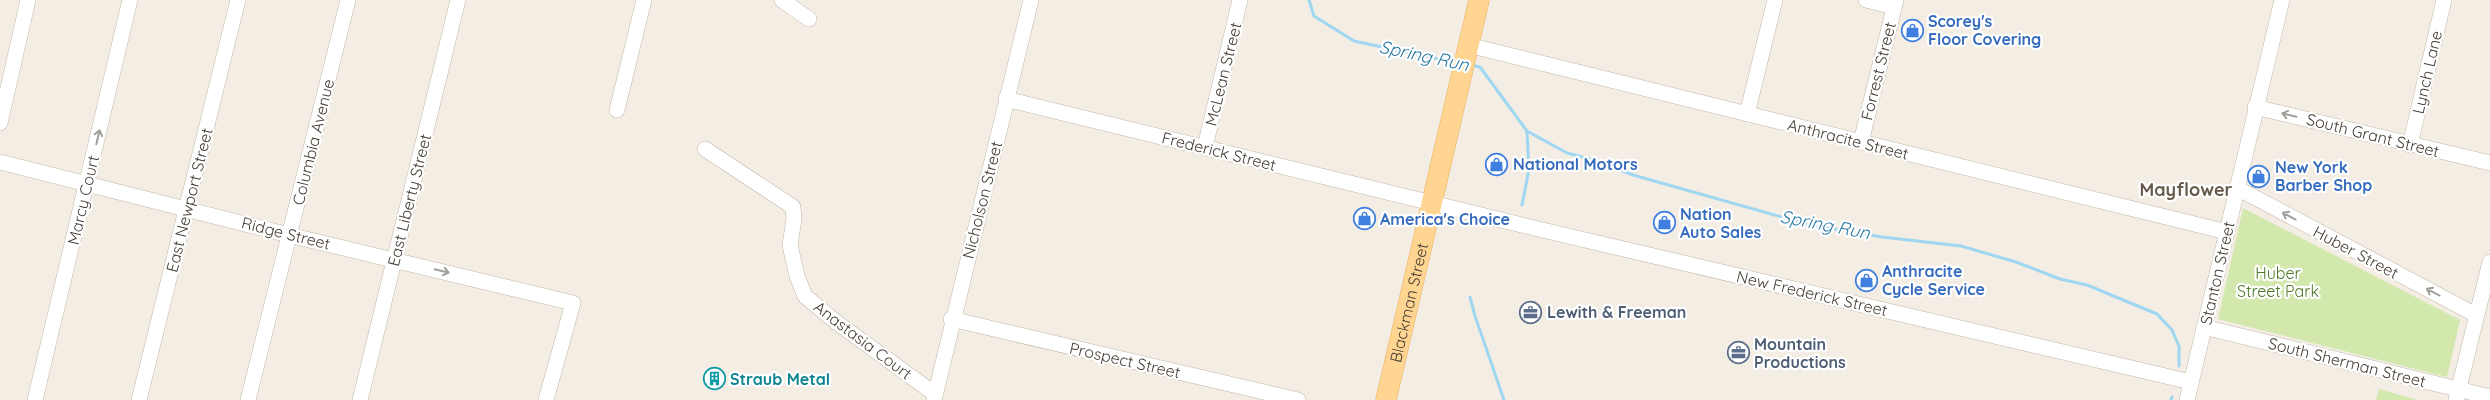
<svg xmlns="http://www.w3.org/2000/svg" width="2490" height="400" font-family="Quicksand,sans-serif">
<rect width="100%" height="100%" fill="#f3ede4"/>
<g fill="#d3e8ac">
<path d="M2243 208 2460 320 2447 377 2218 319Z"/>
<path d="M2379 389 2417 400H2376Z"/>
</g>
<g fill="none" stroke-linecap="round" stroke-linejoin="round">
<g stroke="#9fd7f2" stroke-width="3">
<path d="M1309 0 1314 16 1354 41 1457 63"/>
<path d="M1471 65 1480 67 1527 131 1567 153 1597 161 1633 175 1810 225 1882 237 1961 246 2016 262 2060 279 2087 285 2157 314 2172 330 2179 346V366"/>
<path d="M1522 205 1529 169 1527 132"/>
<path d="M1470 297 1475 316 1504 400"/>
<path d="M2171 400 2172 397"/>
</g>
<defs>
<g id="minor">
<path d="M782 0 809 19"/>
<path d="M1866 0 1894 7"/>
<path d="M1468 45 2227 232"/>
<path d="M1006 99 1534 228 2191 382"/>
<path d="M2255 107 2490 163"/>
<path d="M617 110 644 0"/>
<path d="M1747 114 1775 0"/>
<path d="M0 123 28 0"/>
<path d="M1861 142 1896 0"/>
<path d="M2410 145 2444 0"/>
<path d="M1205 147 1240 0"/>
<path d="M705 149 793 207 794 219 790 245 797 276 805 296 836 322 935 394"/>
<path d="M0 162 289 235 573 303 546 400"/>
<path d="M2237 188 2476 315"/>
<path d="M951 319 1298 400"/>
<path d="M2204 327 2490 397"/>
<path d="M35 400 130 0"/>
<path d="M139 400 238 0"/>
<path d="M248 400 348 0"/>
<path d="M360 400 458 0"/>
<path d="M934 400 1031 0"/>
<path d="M2187 400 2282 0"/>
<path d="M2456 400 2490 262"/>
</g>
<g id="major">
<path id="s1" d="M1386 400 1479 0"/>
</g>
</defs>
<use href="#minor" stroke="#c1b7aa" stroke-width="16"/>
<use href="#major" stroke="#e6b15f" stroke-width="21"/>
<use href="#minor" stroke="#fff" stroke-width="15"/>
<use href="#major" stroke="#ffd591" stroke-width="20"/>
</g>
<defs><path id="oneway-shaft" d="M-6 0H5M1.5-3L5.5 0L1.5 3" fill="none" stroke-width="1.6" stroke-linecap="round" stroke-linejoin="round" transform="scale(1.25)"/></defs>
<g stroke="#a29e9a">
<use href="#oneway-shaft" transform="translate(2289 115) rotate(-166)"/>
<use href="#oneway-shaft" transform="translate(98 137) rotate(-77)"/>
<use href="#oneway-shaft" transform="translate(2289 216) rotate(-152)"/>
<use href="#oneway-shaft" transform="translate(442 271) rotate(14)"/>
<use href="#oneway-shaft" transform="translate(2433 292) rotate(-152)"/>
</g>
<defs>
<symbol id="shop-ring" viewBox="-11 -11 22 22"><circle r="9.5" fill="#fff" stroke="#3f7fe0" stroke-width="1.5"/><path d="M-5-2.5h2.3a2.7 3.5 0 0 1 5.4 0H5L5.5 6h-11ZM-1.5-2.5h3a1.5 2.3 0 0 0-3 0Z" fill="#3f7fe0"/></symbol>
<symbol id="office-ring" viewBox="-11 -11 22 22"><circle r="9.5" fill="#fff" stroke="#5c6f8a" stroke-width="1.5"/><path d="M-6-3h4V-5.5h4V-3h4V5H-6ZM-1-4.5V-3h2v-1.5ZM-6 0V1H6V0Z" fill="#5c6f8a"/></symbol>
<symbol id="building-ring" viewBox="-11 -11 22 22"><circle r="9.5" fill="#fff" stroke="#0f9aa8" stroke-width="1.5"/><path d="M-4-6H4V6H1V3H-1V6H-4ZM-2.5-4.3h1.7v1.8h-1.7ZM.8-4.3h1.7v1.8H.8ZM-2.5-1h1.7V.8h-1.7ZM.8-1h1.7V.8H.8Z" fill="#0f9aa8"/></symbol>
</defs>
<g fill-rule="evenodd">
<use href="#shop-ring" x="1900" y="18" width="25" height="25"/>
<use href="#shop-ring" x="1484" y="152" width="25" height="25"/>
<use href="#shop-ring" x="2246" y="164" width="25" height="25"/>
<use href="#shop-ring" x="1352" y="206" width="25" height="25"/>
<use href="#shop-ring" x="1652" y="210" width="25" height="25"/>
<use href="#shop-ring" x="1854" y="268" width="25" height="25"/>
<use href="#office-ring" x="1518" y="300" width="25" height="25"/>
<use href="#office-ring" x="1726" y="340" width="25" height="25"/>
<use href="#building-ring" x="702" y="366" width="25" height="25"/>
</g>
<g text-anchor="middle" stroke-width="4.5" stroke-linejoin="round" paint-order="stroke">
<g font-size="16" font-weight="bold" fill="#366cbe" stroke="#fff" text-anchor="start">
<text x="1928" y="27">Scorey's<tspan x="1928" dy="18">Floor Covering</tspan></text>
<text x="1513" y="170">National Motors</text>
<text x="2275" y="173">New York<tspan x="2275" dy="18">Barber Shop</tspan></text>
<text x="1680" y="220">Nation<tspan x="1680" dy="18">Auto Sales</tspan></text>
<text x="1380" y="225">America's Choice</text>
<text x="1882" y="277">Anthracite<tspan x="1882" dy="18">Cycle Service</tspan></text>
</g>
<g font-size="16" fill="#453d34" stroke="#fff">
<text transform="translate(1878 71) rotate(-76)" y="6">Forrest Street</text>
<text transform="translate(2427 72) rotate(-77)" y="6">Lynch Lane</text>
<text transform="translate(1223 74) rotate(-76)" y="6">McLean Street</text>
<text transform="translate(2373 135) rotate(14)" y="6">South Grant Street</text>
<text transform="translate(1848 139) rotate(14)" y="6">Anthracite Street</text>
<text transform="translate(313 142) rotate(-76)" y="6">Columbia Avenue</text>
<text transform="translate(1219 151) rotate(14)" y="6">Frederick Street</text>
<text transform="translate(83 200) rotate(-77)" y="6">Marcy Court</text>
<text transform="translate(189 200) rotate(-76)" y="6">East Newport Street</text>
<text transform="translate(409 200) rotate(-76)" y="6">East Liberty Street</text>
<text transform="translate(982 200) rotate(-76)" y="6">Nicholson Street</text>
<text transform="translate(286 233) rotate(14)" y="6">Ridge Street</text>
<text transform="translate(2356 252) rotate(28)" y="6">Huber Street</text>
<text transform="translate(2217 273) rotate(-77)" y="6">Stanton Street</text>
<text transform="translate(1812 293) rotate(13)" y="6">New Frederick Street</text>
<text dy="6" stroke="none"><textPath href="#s1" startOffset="100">Blackman Street</textPath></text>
<text transform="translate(863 340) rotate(37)" y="6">Anastasia Court</text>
<text transform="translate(1125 360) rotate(13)" y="6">Prospect Street</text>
<text transform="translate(2347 362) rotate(14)" y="6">South Sherman Street</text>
</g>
<g font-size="16" fill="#4d7826" stroke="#fff">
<text x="2278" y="279">Huber<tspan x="2278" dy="18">Street Park</tspan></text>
</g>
<g font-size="16" font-weight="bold" fill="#4e5e75" stroke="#fff" text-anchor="start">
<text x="1547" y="318">Lewith &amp; Freeman</text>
<text x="1754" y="350">Mountain<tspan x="1754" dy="18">Productions</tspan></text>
</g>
<g font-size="16" font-weight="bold" fill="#0d838f" stroke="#fff" text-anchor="start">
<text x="730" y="385">Straub Metal</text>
</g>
<g font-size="18" font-style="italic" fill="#287aa3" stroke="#fff">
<text transform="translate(1424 56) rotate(12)" y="6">Spring Run</text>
<text transform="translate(1825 225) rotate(11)" y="6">Spring Run</text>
</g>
<g font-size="18" font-weight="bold" fill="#685a4b" stroke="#fff">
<text x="2186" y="196">Mayflower</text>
</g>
</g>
</svg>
